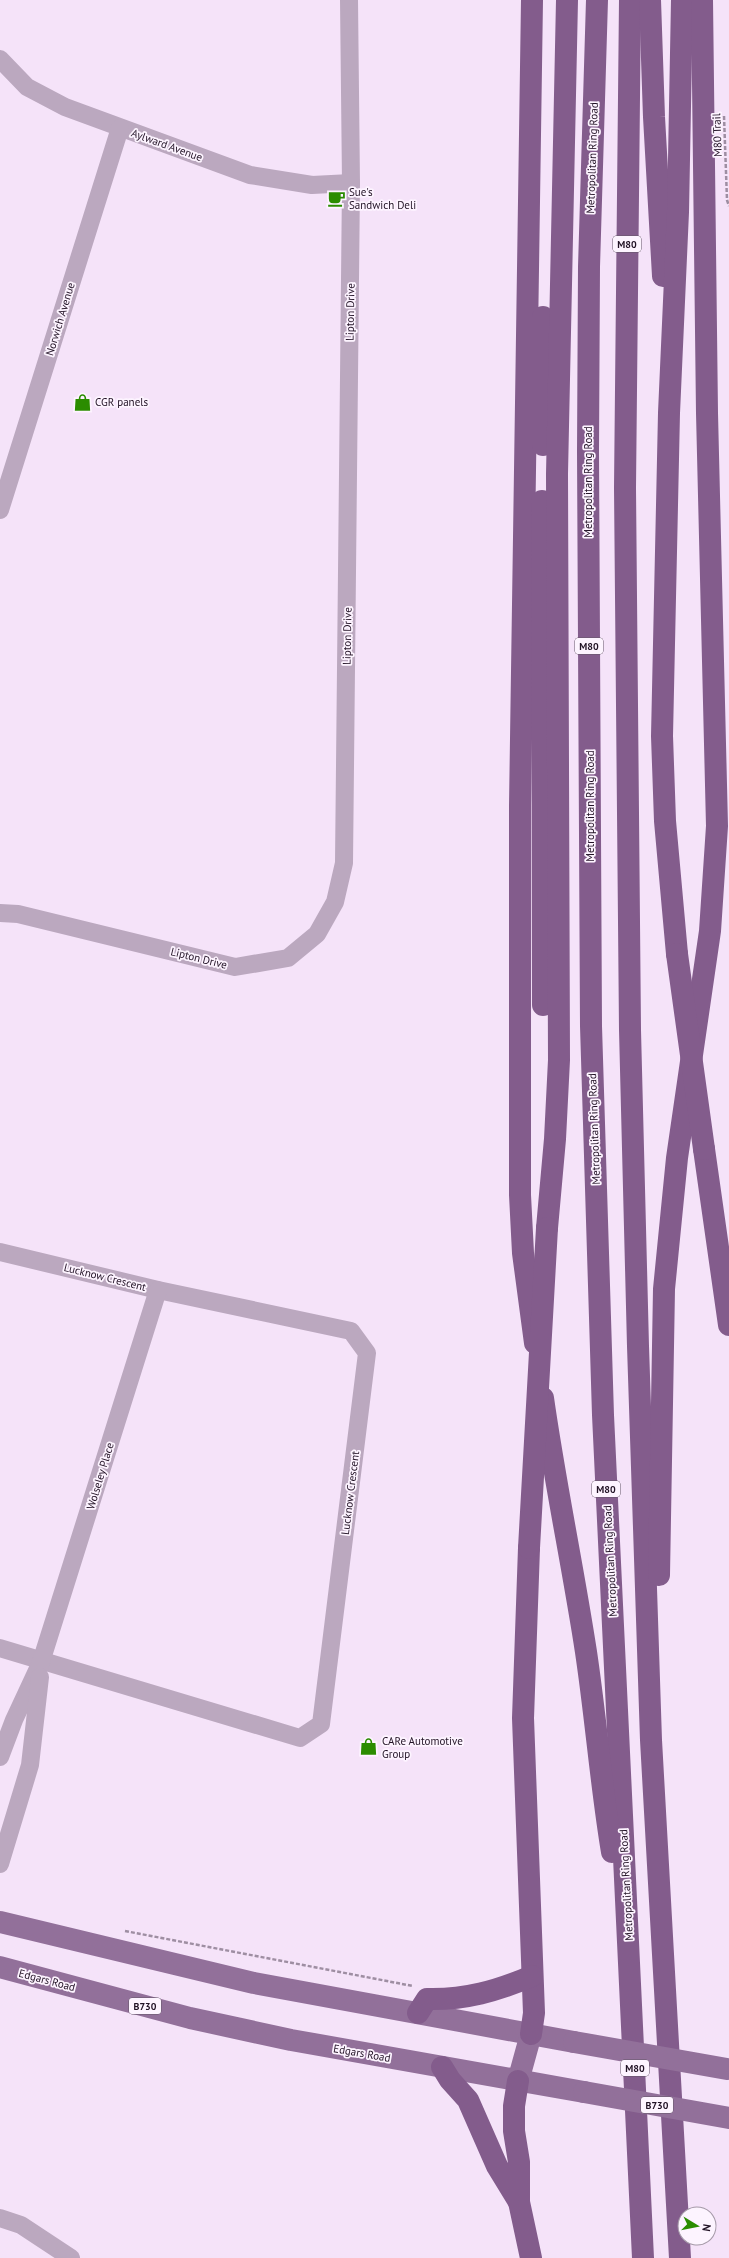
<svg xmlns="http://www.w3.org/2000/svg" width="729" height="2258" font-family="'PT Sans',sans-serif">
<rect width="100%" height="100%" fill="#f5e3f9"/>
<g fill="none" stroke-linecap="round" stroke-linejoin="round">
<g stroke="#9e8ea2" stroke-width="2.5" stroke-dasharray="4 2" stroke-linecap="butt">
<path d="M724 116 727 200 729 206"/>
<path d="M125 1931 413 1986"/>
</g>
<g stroke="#bba8bf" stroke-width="18">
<path d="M0 59 27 87 65 107 250 175 312 185 351 183"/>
<path d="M0 510 120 128"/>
<path d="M0 913 18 914 235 967 288 958 317 934 335 902 344 863 351 183 349 0"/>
<path d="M0 1252 158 1290 351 1331 367 1353 321 1724 300 1738 0 1648"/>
<path d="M0 1757 14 1720 41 1662 158 1290"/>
<path d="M0 1864 30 1765 40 1677"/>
<path d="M0 2218 21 2225 71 2258"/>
</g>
<g stroke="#92709a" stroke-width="22">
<path d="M0 1922 254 1983 574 2042"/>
<path d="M0 1967 190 2018 291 2040 584 2092"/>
<path d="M518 2081 531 2034"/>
</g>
<g stroke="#835c8c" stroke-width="22">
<path d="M532 0 520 806V1195L523 1253 535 1343"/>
<path d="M597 0 589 267 588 451 591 1026 603 1415 643 2258"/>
<path d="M630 0 625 488 630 1030 638 1346 651 1740 680 2258"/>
<path d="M650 0 654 117 663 276"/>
<path d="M543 445V317"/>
<path d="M542 501 543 1005"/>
<path d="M677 954 665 821 662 736 669 413 678 212 682 0"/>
<path d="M704 1149 729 1325"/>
<path d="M547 1228 555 1139 559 1060 557 474 567 0"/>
<path d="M543 1398C555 1483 573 1567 586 1652 596 1719 601 1786 612 1852"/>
<path d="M529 1548 523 1718 534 2013 531 2034"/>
<path d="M659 1575 664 1289 677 1158 710 931 717 826 707 413 702 0"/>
<path d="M418 2013 427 1999C465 2000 497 1991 532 1976"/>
<path d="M442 2067 450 2080 468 2100 497 2166 519 2202"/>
<path d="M518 2081 514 2106V2131L519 2162V2202L531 2258"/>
</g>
<g stroke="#92709a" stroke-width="22">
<path d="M574 2042 727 2069"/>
<path d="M584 2092 729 2118"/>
</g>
<g stroke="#835c8c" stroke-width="22">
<path d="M677 954 704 1149"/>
<path d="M529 1548 547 1228"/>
</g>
</g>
<defs>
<symbol id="cafe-bare" viewBox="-9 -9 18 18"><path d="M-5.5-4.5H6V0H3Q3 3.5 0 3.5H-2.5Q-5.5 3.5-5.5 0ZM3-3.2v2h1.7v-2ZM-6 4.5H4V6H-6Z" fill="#2b8c00" stroke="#fdf4ff" stroke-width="2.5" paint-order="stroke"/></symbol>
<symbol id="shop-bare" viewBox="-9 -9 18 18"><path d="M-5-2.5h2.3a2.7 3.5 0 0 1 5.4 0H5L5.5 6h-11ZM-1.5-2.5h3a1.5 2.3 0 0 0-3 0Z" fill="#2b8c00" stroke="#fdf4ff" stroke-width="2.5" paint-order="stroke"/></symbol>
</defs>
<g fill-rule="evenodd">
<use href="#cafe-bare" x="324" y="186" width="25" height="25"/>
<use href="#shop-bare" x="70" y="390" width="25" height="25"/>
<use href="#shop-bare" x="356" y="1734" width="25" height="25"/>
</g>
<g text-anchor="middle" stroke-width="3.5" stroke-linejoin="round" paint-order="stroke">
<g fill="#fdf4ff" stroke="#635666" stroke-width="1">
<rect x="613" y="236" width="28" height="16" rx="3"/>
<rect x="575" y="638" width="28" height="16" rx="3"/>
<rect x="592" y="1481" width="28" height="16" rx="3"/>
<rect x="129" y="1998" width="32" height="16" rx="3"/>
<rect x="621" y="2060" width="28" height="16" rx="3"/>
<rect x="641" y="2097" width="32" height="16" rx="3"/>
</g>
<g font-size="10" font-weight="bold" fill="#211225">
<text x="627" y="248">M80</text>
<text x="589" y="650">M80</text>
<text x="606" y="1493">M80</text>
<text x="145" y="2010">B730</text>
<text x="635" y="2072">M80</text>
<text x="657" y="2109">B730</text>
</g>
<g font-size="11" fill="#211225" stroke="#fdf4ff">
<text transform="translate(717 135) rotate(-92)" y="4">M80 Trail</text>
<text transform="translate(167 145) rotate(20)" y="4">Aylward Avenue</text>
<text transform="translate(592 158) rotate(-88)" y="4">Metropolitan Ring Road</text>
<text transform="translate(350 312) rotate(-89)" y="4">Lipton Drive</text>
<text transform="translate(60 319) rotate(-73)" y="4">Norwich Avenue</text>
<text transform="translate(588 482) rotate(-90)" y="4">Metropolitan Ring Road</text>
<text transform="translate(347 636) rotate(-89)" y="4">Lipton Drive</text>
<text transform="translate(590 806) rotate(-90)" y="4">Metropolitan Ring Road</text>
<text transform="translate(199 958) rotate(14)" y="4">Lipton Drive</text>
<text transform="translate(594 1129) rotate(-92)" y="4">Metropolitan Ring Road</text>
<text transform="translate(105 1277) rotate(14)" y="4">Lucknow Crescent</text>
<text transform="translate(100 1476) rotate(-73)" y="4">Wolseley Place</text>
<text transform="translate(350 1493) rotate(-83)" y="4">Lucknow Crescent</text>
<text transform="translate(610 1561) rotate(-93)" y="4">Metropolitan Ring Road</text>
<text transform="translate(626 1885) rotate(-93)" y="4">Metropolitan Ring Road</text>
<text transform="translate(47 1980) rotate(15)" y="4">Edgars Road</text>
<text transform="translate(362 2053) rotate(10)" y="4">Edgars Road</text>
</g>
<g font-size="11" fill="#211225" stroke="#fdf4ff" text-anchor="start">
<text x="349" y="196">Sue's<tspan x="349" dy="13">Sandwich Deli</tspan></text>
<text x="95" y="406">CGR panels</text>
<text x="382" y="1745">CARe Automotive<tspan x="382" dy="13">Group</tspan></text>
</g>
</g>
<g transform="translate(697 2226) rotate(100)"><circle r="19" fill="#fdf4ff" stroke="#a59aa8"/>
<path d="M0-3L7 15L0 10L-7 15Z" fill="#2b8c00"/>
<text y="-6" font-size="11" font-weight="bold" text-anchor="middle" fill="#211225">N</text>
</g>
</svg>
